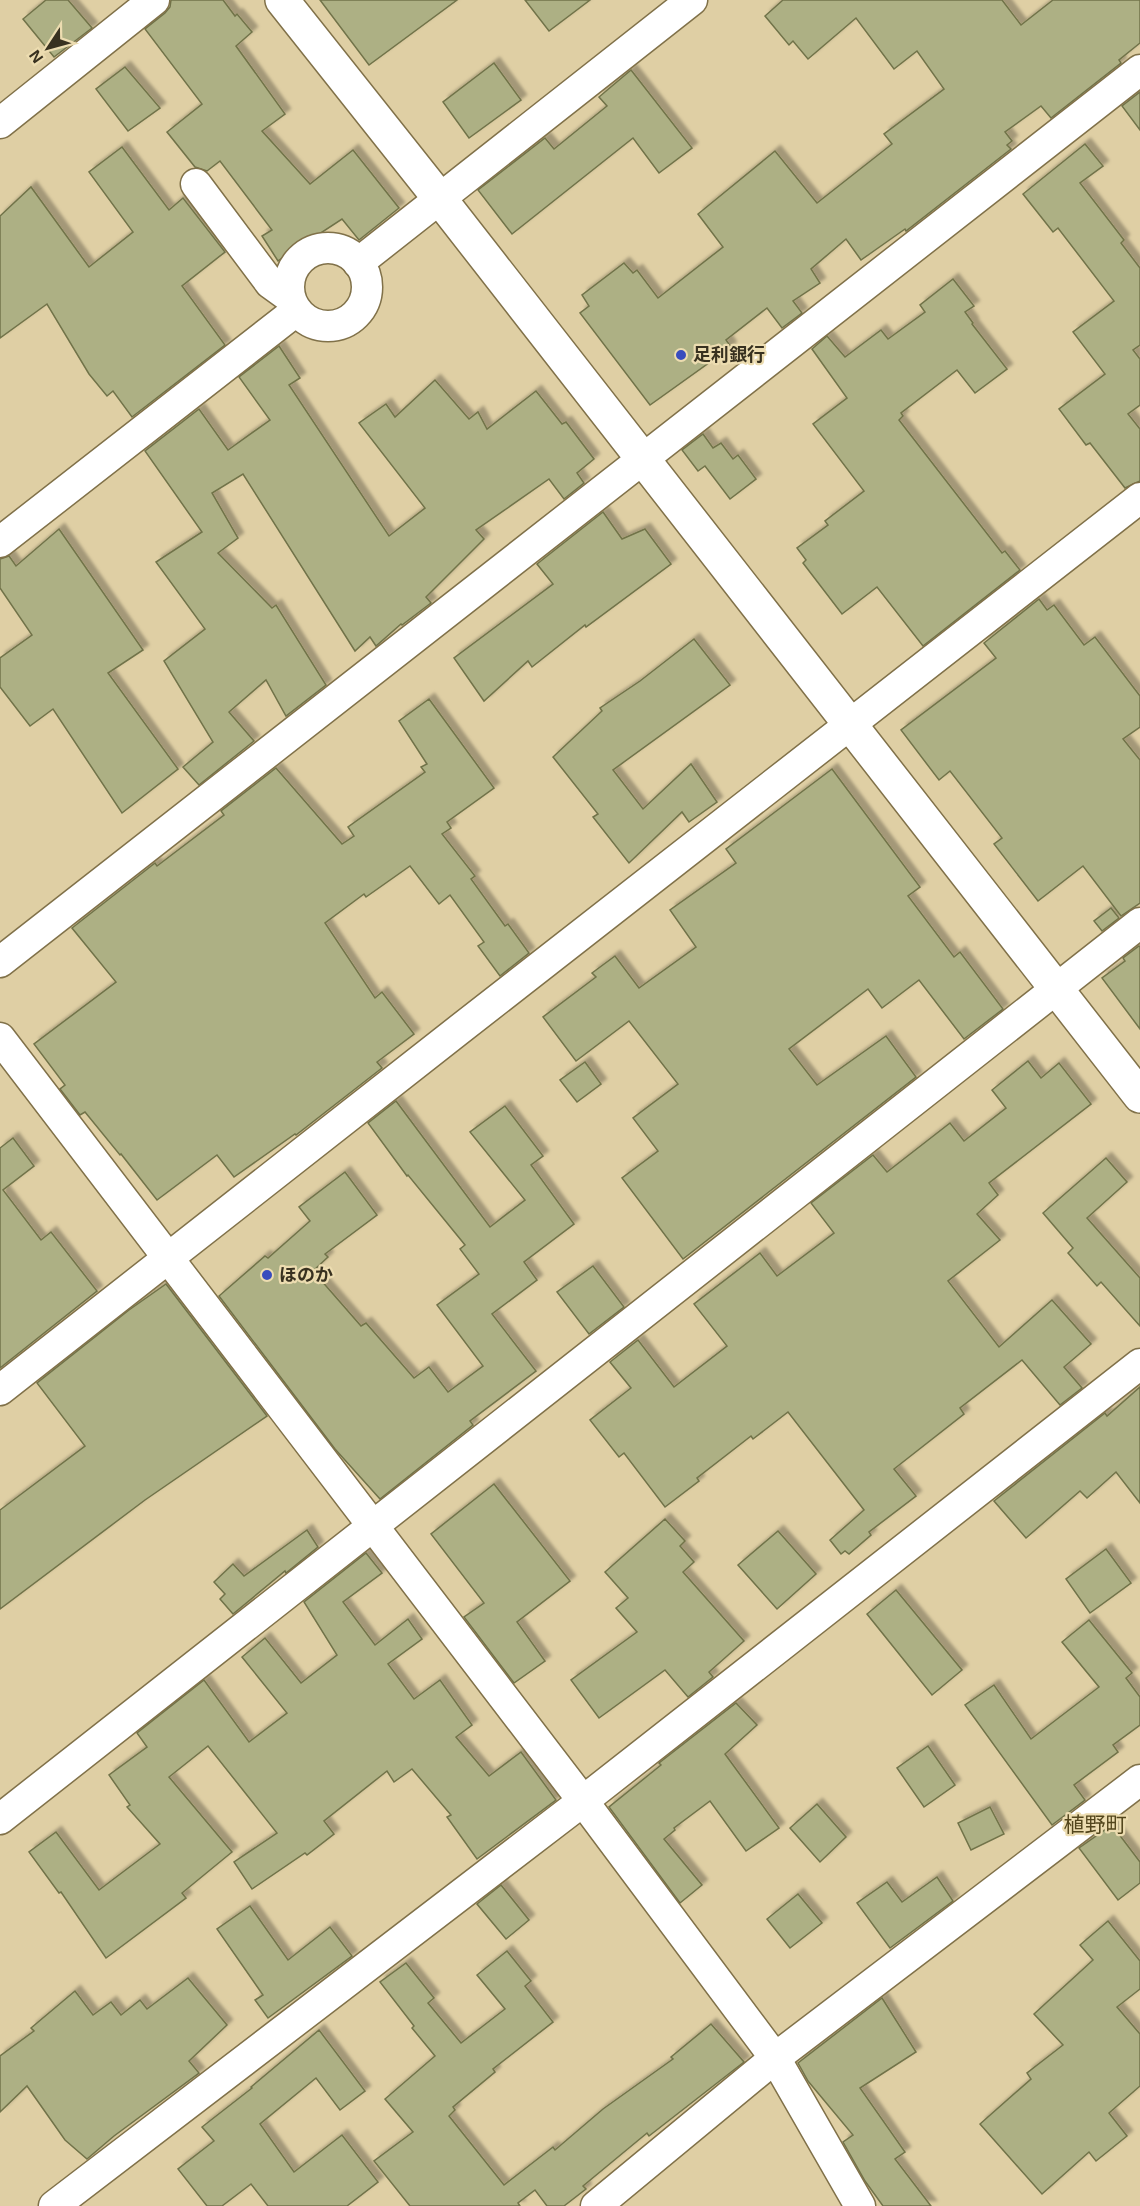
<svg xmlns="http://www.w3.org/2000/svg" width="1140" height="2206" font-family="Helvetica,'Noto Sans JP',sans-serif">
<defs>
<filter id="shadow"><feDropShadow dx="5.5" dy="-5.5" stdDeviation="1.5" flood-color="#0004"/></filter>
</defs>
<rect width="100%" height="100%" fill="#dfcfa4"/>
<g fill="#adb084" stroke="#717349" stroke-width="1.5" filter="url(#shadow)">
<path d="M46 0H68L92 28 54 57 23 19Z"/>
<path d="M171 0H223L235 16 237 14 252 32 236 46 285 114 262 131 310 184 353 150 399 208 359 240 342 219 278 261 262 236 272 230 220 161 207 171 195 167 167 132 202 104 145 29 165 13 170 7Z"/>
<path d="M320 0H457L369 65Z"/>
<path d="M525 0H590L549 31Z"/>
<path d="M783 0H1002L1021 25 1053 0H1140V43L1119 60 1121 63 1051 118 1041 106 1005 132 1012 141 1007 145 1011 149 906 231 905 229 861 260 846 239 811 269 820 283 793 301 802 313 782 328 767 308 726 340 731 347 650 405 580 313 589 306 582 295 624 263 633 273 637 270 658 298 723 247 698 214 775 151 817 203 892 144 884 134 944 89 917 51 894 69 856 18 808 59 793 41 789 45 765 16Z"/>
<path d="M494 63 521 100 469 138 443 102Z"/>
<path d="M125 67 160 108 128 131 96 89Z"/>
<path d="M631 70 692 148 659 173 633 138 512 234 478 190 545 138 554 149 607 106 599 97Z"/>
<path d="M1140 92V130L1122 106Z"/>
<path d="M1085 144 1103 166 1080 183 1124 240 1121 243 1140 268V345L1133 350 1140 359V405L1128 414 1140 429V481L1125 488 1090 443 1086 445 1059 409 1105 374 1073 332 1114 301 1058 228 1053 232 1023 194Z"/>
<path d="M122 147 169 210 183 198 225 252 182 286 225 345 132 417 113 391 107 396 89 374 47 304 0 338V216L31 187 89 267 133 232 89 172Z"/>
<path d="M953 279 974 306 965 312 973 323 972 324 1007 369 975 393 957 370 901 413 903 416 899 420 1002 553 1005 551 1020 570 923 646 877 587 842 614 803 563 806 560 797 548 828 525 825 521 864 491 813 424 847 398 812 349 827 336 845 357 881 330 888 339 925 312 920 305Z"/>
<path d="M279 346 300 378 289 385 389 536 425 508 359 423 386 404 395 417 435 380 469 419 478 412 487 429 536 391 562 424 566 422 594 459 577 473 584 483 564 499 549 479 476 530 484 539 426 597 431 603 402 625 401 624 376 646 370 637 355 651 243 474 212 493 238 538 218 553 272 608 276 605 326 685 286 716 266 680 229 712 254 741 199 785 183 767 213 742 164 661 205 629 156 562 202 532 145 451 199 409 228 450 270 420 239 377Z"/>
<path d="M703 434 713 448 721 443 733 459 738 455 756 479 730 499 705 466 698 471 682 450Z"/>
<path d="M603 512 622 539 645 529 671 564 586 627 585 625 532 667 528 661 484 701 454 658 553 584 537 564Z"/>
<path d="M59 529 143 650 108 673 178 769 122 813 53 709 30 726 0 687V658L32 635 0 588V559L9 556 16 566Z"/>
<path d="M1039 599 1047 610 1054 605 1084 645 1095 637 1140 696V727L1123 739 1140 760V903L1121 916 1083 866 1038 901 994 844 1002 838 950 771 939 780 901 730 996 658 984 643Z"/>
<path d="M694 639 730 685 613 770 643 809 691 764 717 802 689 822 682 812 629 863 593 817 598 814 553 757 602 711 600 708 640 681Z"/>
<path d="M429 699 494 788 447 822 451 828 442 834 475 876 471 879 505 926 508 924 529 953 500 976 478 946 484 942 450 895 439 904 410 866 366 897 364 894 325 923 375 998 382 992 414 1034 377 1062 382 1068 296 1135 295 1134 234 1177 217 1155 157 1200 121 1154 120 1155 85 1112 80 1115 60 1089 65 1085 34 1044 116 982 72 928 155 863 157 866 224 815 221 811 276 768 342 844 354 836 348 827 425 772 421 767 427 764 399 721Z"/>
<path d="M832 769 920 887 908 896 954 957 960 952 1003 1009 964 1039 919 980 882 1008 868 989 789 1049 817 1085 886 1036 916 1077 683 1259 622 1178 658 1151 633 1118 678 1084 629 1021 576 1061 543 1017 596 977 592 973 615 956 639 988 696 947 670 910 736 863 726 849Z"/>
<path d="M1111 908 1119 918 1102 931 1094 921Z"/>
<path d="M1139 946 1140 947V1029L1102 978 1125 961 1123 958Z"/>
<path d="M1028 1061 1041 1078 1059 1063 1091 1104 989 1183 998 1195 977 1214 1000 1240 948 1281 999 1347 1052 1300 1091 1344 1064 1367 1082 1388 1060 1405 1022 1360 960 1408 964 1414 894 1469 916 1496 869 1532 871 1535 849 1554 845 1551 841 1554 830 1540 864 1510 788 1412 753 1439 751 1436 697 1478 699 1481 665 1507 624 1453 619 1457 590 1420 631 1388 610 1362 638 1340 674 1387 727 1346 694 1304 760 1253 777 1276 834 1233 811 1203 873 1155 887 1172 950 1123 964 1141 1006 1108 992 1090Z"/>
<path d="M585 1062 601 1084 577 1102 560 1080Z"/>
<path d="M396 1101 490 1227 525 1200 470 1132 505 1106 543 1156 531 1165 574 1224 524 1262 537 1280 492 1314 536 1371 470 1421 473 1425 380 1499 335 1449 219 1296 265 1256 268 1258 310 1221 299 1207 345 1172 377 1215 325 1254 328 1257 313 1271 361 1326 366 1323 414 1378 429 1367 448 1392 483 1366 437 1305 479 1274 460 1249 465 1245 408 1175 407 1176 368 1123Z"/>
<path d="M13 1138 34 1166 3 1190 41 1240 51 1232 97 1291 0 1368V1148Z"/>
<path d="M1106 1158 1127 1182 1087 1218 1140 1278V1326L1101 1282 1097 1286 1068 1253 1073 1248 1043 1213Z"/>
<path d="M593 1266 624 1307 589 1334 557 1292Z"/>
<path d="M166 1284 267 1416 145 1500 0 1609V1510L85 1446 37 1383 129 1310Z"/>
<path d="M1140 1387V1503L1116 1472 1087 1498 1080 1491 1026 1538 994 1501 1105 1413 1107 1416Z"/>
<path d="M494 1484 570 1581 517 1622 545 1661 514 1683 464 1617 484 1603 431 1534Z"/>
<path d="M665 1519 685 1541 680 1546 694 1562 683 1572 744 1641 709 1672 713 1677 688 1697 665 1670 599 1718 571 1680 637 1632 616 1608 628 1598 605 1572Z"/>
<path d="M307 1530 318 1547 286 1573 285 1571 233 1614 220 1599 225 1594 214 1582 233 1564 244 1576Z"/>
<path d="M778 1531 816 1574 777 1609 738 1565Z"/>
<path d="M1106 1549 1131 1583 1090 1613 1066 1579Z"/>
<path d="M366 1553 382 1573 343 1602 375 1645 408 1619 422 1639 388 1664 414 1699 440 1680 472 1725 456 1737 489 1776 521 1752 556 1800 477 1859 447 1817 451 1815 412 1769 394 1782 387 1771 324 1821 334 1834 307 1855 305 1853 252 1889 234 1862 277 1833 208 1746 169 1777 232 1852 182 1893 186 1898 106 1958 61 1892 59 1893 29 1852 56 1832 99 1890 160 1844 127 1807 130 1805 109 1775 147 1747 137 1733 204 1680 249 1742 287 1713 242 1657 265 1638 301 1683 337 1655 304 1602Z"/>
<path d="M896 1590 962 1670 932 1695 867 1614Z"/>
<path d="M1089 1620 1132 1673 1126 1678 1140 1697V1725L1113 1745 1118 1752 1074 1785 1085 1800 1052 1825 965 1705 994 1685 1031 1739 1099 1687 1062 1642Z"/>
<path d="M736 1703 757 1725 725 1754 779 1828 746 1851 710 1801 674 1828 675 1830 664 1839 702 1885 680 1903 609 1807 661 1765 659 1763Z"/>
<path d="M928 1746 955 1785 924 1807 897 1768Z"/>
<path d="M817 1804 846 1837 820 1862 790 1828Z"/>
<path d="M990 1807 1004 1834 971 1850 958 1823Z"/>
<path d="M1112 1825 1140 1862V1883L1118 1900 1079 1848Z"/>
<path d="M937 1877 953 1901 890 1948 857 1903 887 1882 902 1902Z"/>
<path d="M501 1885 529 1920 506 1939 477 1904Z"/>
<path d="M798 1894 822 1923 790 1948 767 1919Z"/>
<path d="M250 1906 288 1960 330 1927 352 1956 268 2018 255 2000 263 1995 217 1929Z"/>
<path d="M1108 1921 1140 1961V1989L1117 2007 1140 2034V2086L1109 2113 1127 2136 1096 2161 1089 2152 1042 2194 980 2124 1031 2079 1027 2073 1063 2045 1034 2014 1093 1960 1080 1945Z"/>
<path d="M507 1951 531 1981 525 1986 553 2022 493 2069 495 2072 453 2107 455 2110 449 2116 504 2185 553 2147 555 2150 603 2109 673 2059 671 2057 711 2024 744 2062 649 2136 647 2133 583 2186 586 2189 564 2206H547L535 2190 518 2203 520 2206H410L374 2161 413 2132 385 2099 435 2056 412 2028 414 2026 380 1982 406 1963 434 1998 428 2003 461 2043 505 2009 477 1975Z"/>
<path d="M188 1978 227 2025 189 2061 199 2073 114 2136 87 2159 65 2140 27 2086 0 2112V2056L34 2031 31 2028 75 1991 93 2015 111 2002 121 2015 140 2000 147 2009Z"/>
<path d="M882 1998 916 2052 860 2088 905 2152 895 2159 931 2206H883L865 2181 843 2142 853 2135 808 2081 798 2063Z"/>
<path d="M319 2030 365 2091 340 2110 316 2078 260 2124 294 2172 342 2135 378 2182 347 2206H268L251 2184 222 2206H207L178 2169 214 2141 202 2127 252 2088 251 2087Z"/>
</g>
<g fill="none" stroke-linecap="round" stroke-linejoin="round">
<defs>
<g id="street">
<path d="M0 123 154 0"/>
<path d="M196 184 270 283 288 296"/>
<circle cx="328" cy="287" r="39"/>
<path d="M358 263 692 0"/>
<path d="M0 542 296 311"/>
<path d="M0 962 1140 70"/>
<path d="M0 1038 583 1801 775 2058 860 2206"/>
<path d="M0 1390C378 1090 761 797 1140 498"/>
<path d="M0 1819 1140 923"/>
<path d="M54 2206 583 1801 1140 1364"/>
<path d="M596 2206 775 2058 1140 1780"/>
</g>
<path id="secondary" d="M282 0 440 199 1140 1096"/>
</defs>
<use href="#street" stroke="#807149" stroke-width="33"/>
<use href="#secondary" stroke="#807149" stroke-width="36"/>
<use href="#street" stroke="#fff" stroke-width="30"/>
<use href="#secondary" stroke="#fff" stroke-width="33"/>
</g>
<g fill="#384cbe" stroke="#ecdcb0" stroke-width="2">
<circle cx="681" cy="355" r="6"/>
<circle cx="267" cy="1275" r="6"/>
</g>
<g text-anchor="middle" stroke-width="4.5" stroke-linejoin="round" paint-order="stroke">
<g font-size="18" font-weight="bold" fill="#383120" stroke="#ecdcb0" text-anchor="start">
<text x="693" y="361">足利銀行</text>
<text x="279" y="1281">ほのか</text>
</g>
<g font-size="21" fill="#53461d" stroke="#ecdcb0">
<text x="1095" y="1832">植野町</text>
</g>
</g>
<g transform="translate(48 48) rotate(234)" stroke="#ecdcb0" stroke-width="4.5" paint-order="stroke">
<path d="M0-4.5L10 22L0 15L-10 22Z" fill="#383120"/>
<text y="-9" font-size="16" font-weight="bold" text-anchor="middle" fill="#383120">N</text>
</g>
</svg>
